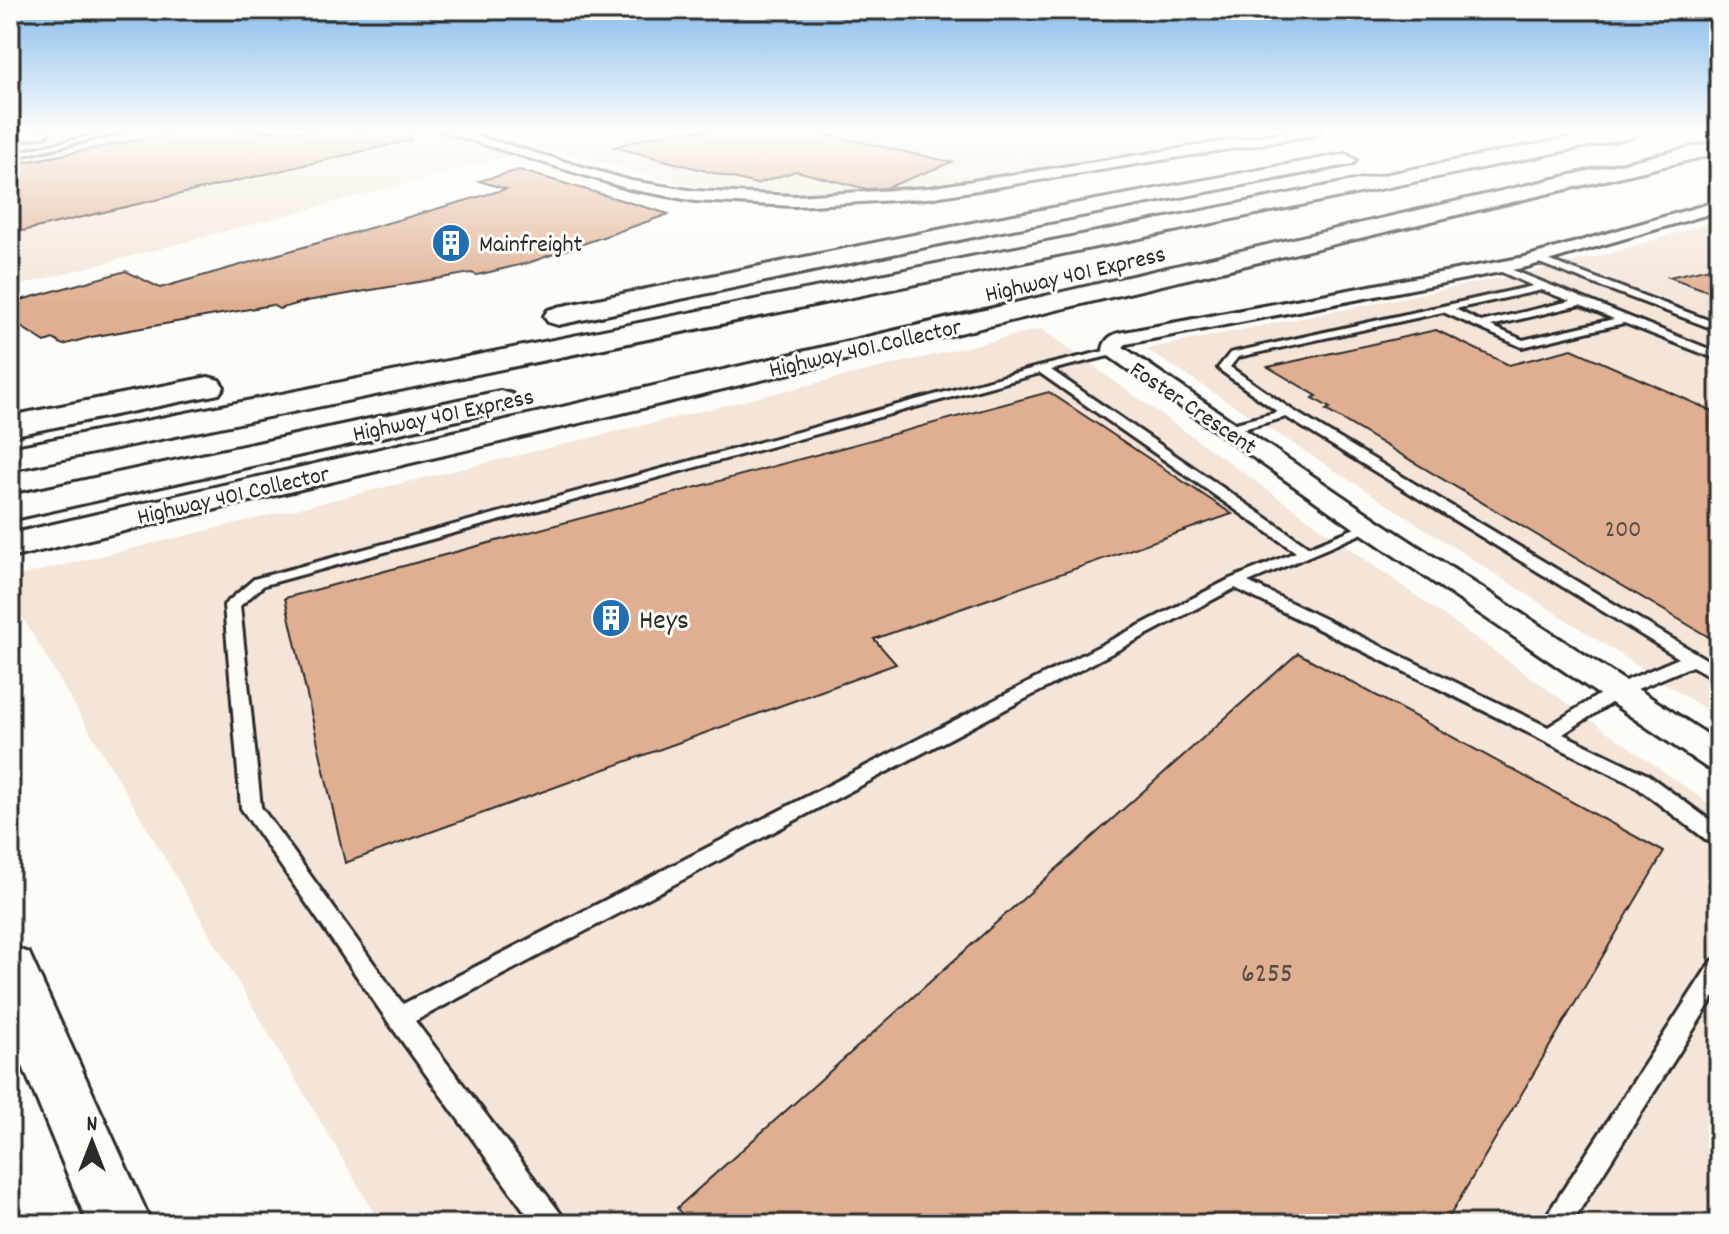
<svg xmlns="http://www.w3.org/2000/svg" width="1729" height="1234" font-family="Dekko,sans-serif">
<rect width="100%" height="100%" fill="#fdfcf7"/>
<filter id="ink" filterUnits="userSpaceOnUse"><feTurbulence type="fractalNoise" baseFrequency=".0125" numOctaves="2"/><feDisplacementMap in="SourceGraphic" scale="16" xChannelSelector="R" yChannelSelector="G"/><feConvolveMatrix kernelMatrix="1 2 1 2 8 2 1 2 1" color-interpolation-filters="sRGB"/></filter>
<g filter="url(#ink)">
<g fill="#f4e5d8">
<path d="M10 131H1262L952 182 893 190 824 194 721 190 678 183 544 147 10 288Z"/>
<path d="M1719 220V718L1146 349 1530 272 1608 254Z"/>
<path d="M1041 329 1719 811V1224H381L10 596V578Z"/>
</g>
<g fill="#e0af91" stroke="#2b2b2b" stroke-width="2">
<path d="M182 131H410L411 140 10 234V165Z"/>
<path d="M672 131H810L952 162 886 188 867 189 796 171 756 184 614 147Z"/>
<path d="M519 170 669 214 528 263 477 275 471 273 307 301 279 309 272 305 91 337 63 345 53 339 45 342 10 320V303L126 271 160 288 506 189 479 181Z"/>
<path d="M1719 266V295L1669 277Z"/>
<path d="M1436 330 1509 365 1572 349 1719 414V643L1326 410 1330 408 1313 398 1317 396 1268 367Z"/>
<path d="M1049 392 1232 514 874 639 896 664 345 863 285 598Z"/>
<path d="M1298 653 1664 852 1445 1224H689L677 1208Z"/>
</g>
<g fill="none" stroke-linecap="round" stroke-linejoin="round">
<defs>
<g id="service">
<path d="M114 131H126L10 158V154Z"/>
<path d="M1537 256 1719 324V331L1534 261V257Z"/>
<path d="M1500 265 1719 353V360L1624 323 1522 347 1443 312 1238 357 1230 367 1292 410 1719 667V681L1692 666 1623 695 1563 734 1648 775 1719 827V846L1712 844 1634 785 1235 588 415 1021 561 1214 565 1224H534L391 1026 241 808 224 605 254 579 1038 367 1113 349 1117 350V354L1051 370 1309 547 1365 524H1375L1377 527 1248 582 1548 727 1611 687 1679 658 1286 417 1228 433 1222 429 1224 426 1278 412 1220 370 1218 368 1230 353 1533 286 1497 270V266ZM1542 290 1570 301 1481 322 1455 309ZM1580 305 1614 319 1523 340 1491 326ZM1040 373 1296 552 1230 579 403 1004 261 807 240 606 264 585Z"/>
<path d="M1719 959V989L1571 1224H1541L1711 962Z"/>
</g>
<g id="minor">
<path d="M441 131H460L631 181 695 191 795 196 928 188 1292 131H1321L1315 135 928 198 795 206 695 201 629 189Z"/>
<path d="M1719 201V211L1527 267 1126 344 1123 347 1379 521 1719 742V772L1707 768 1361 533 1103 352C1103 342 1110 335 1119 333L1525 257Z"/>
</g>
<path id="tertiary" d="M10 946 29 953 152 1224H88L10 1035Z"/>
<path id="secondary" d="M10 131H49L47 135 10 143Z"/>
<g id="motorway">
<path d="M1604 131H1641L1632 137 10 470V448Z"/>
<path d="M1719 141V153L10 558V534Z"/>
<path d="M1346 154 1356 160 1353 164 992 233 558 325 548 322 544 316 548 310 558 307 992 219Z"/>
<path d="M208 377 219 380 224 387 219 394 10 436V416Z"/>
<path d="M500 391 512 394 516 401 512 408 10 520V496Z"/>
</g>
</defs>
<use href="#service" stroke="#2b2b2b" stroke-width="6"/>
<use href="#minor" stroke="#2b2b2b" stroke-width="6"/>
<use href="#tertiary" stroke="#2b2b2b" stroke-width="6"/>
<use href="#secondary" stroke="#2b2b2b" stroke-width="6"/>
<use href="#motorway" stroke="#2b2b2b" stroke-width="6"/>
<use href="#service" fill="#fdfcf7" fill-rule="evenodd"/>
<use href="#minor" fill="#fdfcf7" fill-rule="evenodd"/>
<use href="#tertiary" fill="#fdfcf7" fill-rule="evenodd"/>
<use href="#secondary" fill="#fdfcf7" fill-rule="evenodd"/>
<use href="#motorway" fill="#fdfcf7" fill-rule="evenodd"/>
</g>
</g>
<linearGradient id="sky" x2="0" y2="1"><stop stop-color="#86bcec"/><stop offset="0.43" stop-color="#fefefb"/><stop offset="1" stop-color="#fefefb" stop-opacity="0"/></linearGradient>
<rect width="1729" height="304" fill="url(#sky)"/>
<defs>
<symbol id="building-disc" viewBox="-11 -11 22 22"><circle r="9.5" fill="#1f6fb2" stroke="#fdfcf7"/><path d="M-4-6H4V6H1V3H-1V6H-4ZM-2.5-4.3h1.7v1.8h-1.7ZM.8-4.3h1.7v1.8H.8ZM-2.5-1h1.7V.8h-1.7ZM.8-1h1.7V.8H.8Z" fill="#fff"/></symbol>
</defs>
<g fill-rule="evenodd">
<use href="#building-disc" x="429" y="221" width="44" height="44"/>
<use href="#building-disc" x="589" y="596" width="44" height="44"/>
</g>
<g text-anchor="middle" stroke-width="6" stroke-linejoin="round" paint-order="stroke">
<g font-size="24" fill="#2b2b2b" stroke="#fdfcf7" text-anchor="start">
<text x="479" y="251">Mainfreight</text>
</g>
<g font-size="24" fill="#2b2b2b" stroke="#fdfcf7">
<text transform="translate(1075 273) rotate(-13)" y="8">Highway 401 Express</text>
<text transform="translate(865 347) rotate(-13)" y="8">Highway 401 Collector</text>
<text transform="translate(1194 407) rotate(34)" y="8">Foster Crescent</text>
<text transform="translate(443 414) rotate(-12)" y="8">Highway 401 Express</text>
<text transform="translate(233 494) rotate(-13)" y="8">Highway 401 Collector</text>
</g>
<g font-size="24" fill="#584c44">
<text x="1623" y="536">200</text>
</g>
<g font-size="28" fill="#2b2b2b" stroke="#fdfcf7" text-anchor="start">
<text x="639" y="628">Heys</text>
</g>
<g font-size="28" fill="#584c44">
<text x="1267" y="981">6255</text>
</g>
</g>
<rect width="1729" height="1234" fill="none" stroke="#fdfcf7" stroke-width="40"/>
<rect x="20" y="20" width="1689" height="1194" fill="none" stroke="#2b2b2b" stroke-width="3" filter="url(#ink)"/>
<g transform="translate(92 1142)" stroke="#fdfcf7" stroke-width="6" paint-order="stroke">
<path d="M0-6L14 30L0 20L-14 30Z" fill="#2b2b2b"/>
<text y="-12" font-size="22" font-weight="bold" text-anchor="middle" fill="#2b2b2b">N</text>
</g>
</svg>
